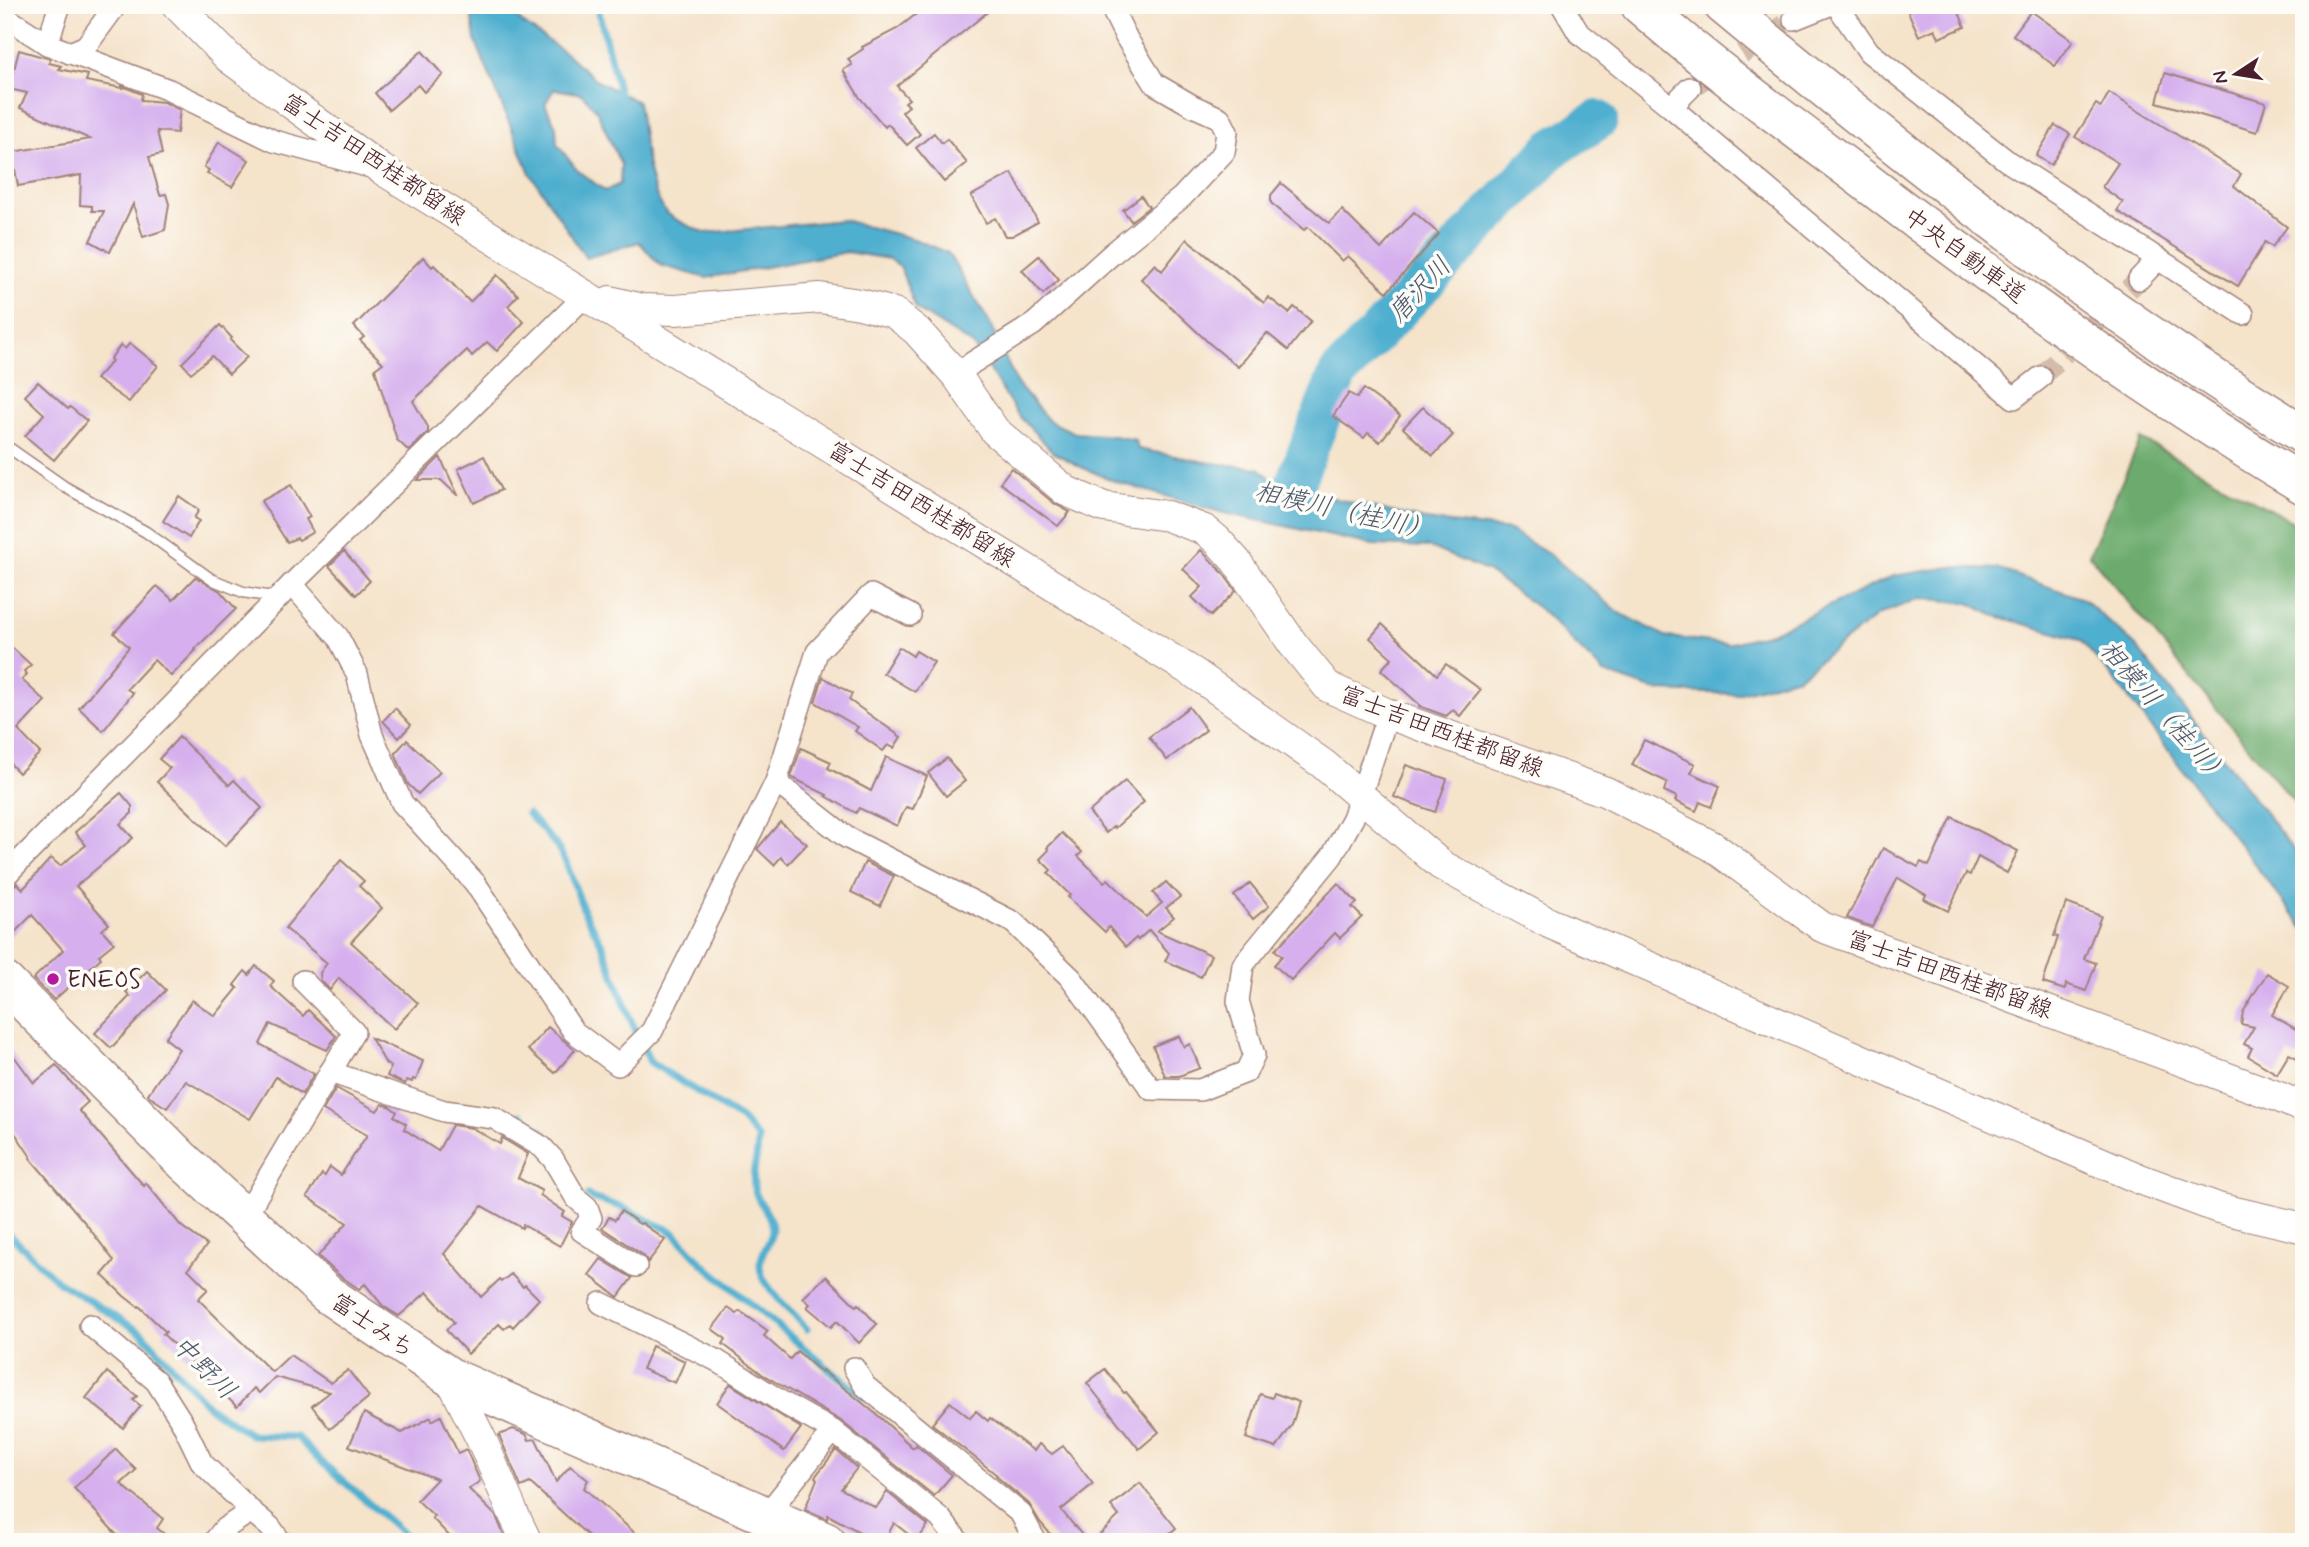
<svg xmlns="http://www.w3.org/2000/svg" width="2309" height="1547" font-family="Mynerve,'Klee One',sans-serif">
<rect width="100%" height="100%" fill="#fdfcf7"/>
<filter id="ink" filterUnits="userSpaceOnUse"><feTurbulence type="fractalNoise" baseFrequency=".0143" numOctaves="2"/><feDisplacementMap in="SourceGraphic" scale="14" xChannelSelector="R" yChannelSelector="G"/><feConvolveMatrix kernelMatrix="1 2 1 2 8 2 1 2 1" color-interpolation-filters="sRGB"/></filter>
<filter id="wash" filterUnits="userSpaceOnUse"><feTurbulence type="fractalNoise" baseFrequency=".00686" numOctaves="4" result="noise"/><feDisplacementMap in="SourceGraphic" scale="28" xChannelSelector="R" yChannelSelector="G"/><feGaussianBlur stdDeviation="1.57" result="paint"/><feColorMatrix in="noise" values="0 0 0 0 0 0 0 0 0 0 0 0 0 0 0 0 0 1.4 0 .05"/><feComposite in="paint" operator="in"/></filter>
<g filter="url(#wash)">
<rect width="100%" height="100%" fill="#f5e3ca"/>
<path fill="#6cab6d" stroke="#5b654c" stroke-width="2" d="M2141 439 2304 528V814L2089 555Z"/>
<path fill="#50afcf" stroke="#4d677d" stroke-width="2" fill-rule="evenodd" d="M470 5H504L524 24 567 54 597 81 638 102C643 131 647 185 663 208 671 220 692 227 705 233L843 220 914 239 948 253 989 322 1017 384 1049 421 1075 433 1113 436 1135 440 1138 449 1211 463 1259 468 1278 485 1425 520 1510 530 1553 557 1619 613 1667 637 1728 644 1771 633 1893 576 1951 567 1998 569 2083 599 2136 646 2304 863V929L2110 674 2080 640 1993 615 1969 603 1920 598 1878 615 1798 677 1737 694 1658 691 1604 673 1540 609 1487 571 1429 547 1373 545 1220 512 1117 482 1081 467 1053 452 1018 415 973 345 916 309 900 267 889 259 847 252 706 278 660 265 639 242 586 258 530 173 475 40ZM554 89 582 94 597 111 621 165 620 184 605 191 577 170 557 144 556 127 545 104Z"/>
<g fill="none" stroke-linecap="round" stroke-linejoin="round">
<g stroke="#50afcf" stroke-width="7">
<path d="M597 5 621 101"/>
<path d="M528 814 556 845 566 862 585 914 603 946 630 1018 650 1062 741 1119 758 1138C759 1156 750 1173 755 1191 759 1205 772 1214 772 1230 771 1244 760 1252 760 1266 759 1284 795 1315 807 1329"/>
<path d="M521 1115C538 1128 554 1140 564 1159"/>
<path d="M588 1195 592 1198 621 1207 673 1232 702 1263 863 1397"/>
<path d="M5 1230 57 1281 142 1333 209 1407 251 1435 297 1437 316 1457 413 1542"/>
</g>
<path stroke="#50afcf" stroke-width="40" d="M1290 495 1338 374 1552 149 1598 120"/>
</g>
<g id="blocks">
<g fill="#d6b0ee">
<path d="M928 5H996L897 86 909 99 905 102 909 106 902 112 920 134 907 145 888 124 885 127 860 98 843 70 852 65 848 59 863 49 862 47 897 29Z"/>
<path d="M1905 5H1956L1965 27 1939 38 1935 29 1919 36Z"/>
<path d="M2031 11 2073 41 2055 66 2013 35Z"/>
<path d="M19 50 50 59 49 63 61 66 59 69 88 75 86 81 122 88V86L142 94 141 100 164 102 180 110 177 133 157 131 162 154 149 157 160 195 166 194 169 204 165 230 143 237 133 204 110 252 90 241 104 211H92V206L80 205 81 175 18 186 12 152 90 139 20 108 27 93 9 89Z"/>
<path d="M422 51 443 75 424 92 418 85 389 110 375 93Z"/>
<path d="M2165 73 2266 103 2257 132 2157 102Z"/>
<path d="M2109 93 2241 174 2234 186 2287 227 2272 247 2265 242 2238 286 2117 211 2123 202 2102 187 2118 163 2075 137 2096 104 2101 107Z"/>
<path d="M2055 125 2070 134 2051 165 2036 156Z"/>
<path d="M934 133 942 143 947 139 967 163 944 182 916 148Z"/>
<path d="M219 142 249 160 232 187 207 173 209 170 204 167Z"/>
<path d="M1012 173 1038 222 1012 236H1005L995 218 986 223 971 196Z"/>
<path d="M1281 183 1329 223 1342 210 1381 249 1414 212 1439 234 1387 292 1348 256 1342 261 1308 227 1304 230 1271 203V195Z"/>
<path d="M1141 196 1149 207 1131 221 1123 210Z"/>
<path d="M1187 239 1264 303 1268 297 1289 313 1294 307 1311 321 1288 350 1267 333 1238 367 1209 343 1141 279 1155 264 1162 271Z"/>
<path d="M1039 256 1059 280 1043 294 1022 270Z"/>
<path d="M423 257 432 267 434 265 470 302 497 275 518 295 508 306 524 322 497 351 487 342 472 356 467 350 413 401 428 427V432L409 451 397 440 375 369 383 363 360 340 364 337 354 326Z"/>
<path d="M220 325 232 338 230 340 247 357 229 374 212 356 191 373 182 363Z"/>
<path d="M130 343 158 366 129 402 96 379 112 361 110 359 121 345 125 349Z"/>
<path d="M38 382 68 409 70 407 87 421 54 460 25 436 44 414 25 396Z"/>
<path d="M1364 389 1400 416 1380 442 1368 433 1364 438 1333 416 1349 393 1357 398Z"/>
<path d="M1423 407 1453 435 1433 456 1403 428Z"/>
<path d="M484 456 501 490 474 503 458 469Z"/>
<path d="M440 457 458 495H457L441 480H417Z"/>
<path d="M1011 468 1055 504 1070 512 1058 526 1000 483Z"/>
<path d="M291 485 310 517 306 519 313 532 299 540 297 538 287 542 261 501Z"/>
<path d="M179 496 199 510 194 518 199 521 189 538 163 521Z"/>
<path d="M1201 550 1222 572 1236 591 1211 616 1192 597 1202 587 1183 569Z"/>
<path d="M344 551 370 581 356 595 329 566Z"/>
<path d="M195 577 220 591 236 609 195 649 196 650 171 676 154 660 127 689 133 693 103 731 79 708 129 647 114 633 157 586 173 600Z"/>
<path d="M1382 624 1437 675 1446 664 1481 690 1460 716 1453 710 1446 716 1419 706 1420 705 1381 670 1392 658 1370 638Z"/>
<path d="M5 641 31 665 24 671 27 674 22 680 45 701 18 730 40 753 19 773 5 758Z"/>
<path d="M899 647 913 656 916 651 934 662 915 692 883 673Z"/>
<path d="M823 677 852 694 849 700 901 737 894 748 888 745 883 751 855 731 858 727 815 702Z"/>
<path d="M1189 707 1206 730 1167 760 1149 737Z"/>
<path d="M395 708 411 725 399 738 383 721Z"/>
<path d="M179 737 229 785 234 780 262 808 225 846 157 782 170 768 159 759Z"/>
<path d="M407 740 440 772 418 794 408 784 395 753Z"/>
<path d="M1644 740 1695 764 1691 773 1720 786 1711 807 1700 802 1696 811 1675 801 1677 797 1664 791 1667 782 1632 765Z"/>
<path d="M801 748 831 762 828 768 871 791 886 757 927 776 913 809 906 807 897 826 859 808 856 813 826 796 827 795 791 777Z"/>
<path d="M947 758 965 781 946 796 928 773Z"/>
<path d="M1406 765 1447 779 1435 812 1394 797Z"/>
<path d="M1125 781 1144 802 1115 828 1114 826 1106 833 1089 812Z"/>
<path d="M121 793 132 806V813L120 824 133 838 76 886 109 924 102 930 114 943 99 955 101 958 54 1000 33 979 63 950 32 915 5 942V895L17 883 23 889 51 858 60 866 86 845 75 832Z"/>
<path d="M1952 817 2018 851 2007 873 1978 857 1970 875 1966 873 1948 911 1924 899 1926 895 1898 878 1872 927 1847 918 1883 848 1918 867 1921 862 1929 866Z"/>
<path d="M780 822 807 844 788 864 781 857 774 865 757 849Z"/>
<path d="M1062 833 1082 852 1078 856 1104 882 1108 879 1146 917 1162 903 1153 893 1166 882 1180 897 1166 908 1174 917 1157 931 1211 955 1201 977 1165 961 1169 953 1149 930 1138 940 1136 938 1126 947 1109 927 1105 932 1068 897 1070 895 1048 873 1051 870 1040 859 1049 850 1047 848Z"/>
<path d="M341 860 364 881 359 886 382 908 351 942 418 1003 394 1029 339 978 330 990 321 981 320 973 327 963 285 928Z"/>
<path d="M865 862 894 876 880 906 851 892Z"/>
<path d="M1250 883 1269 906 1253 919 1234 896Z"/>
<path d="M1338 883 1357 903 1352 907 1362 917 1340 938 1335 933 1291 980 1274 965 1282 956 1275 950Z"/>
<path d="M2066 903 2101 916 2084 959 2096 963 2086 991 2066 984 2065 990 2043 983 2058 937 2054 936Z"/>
<path d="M256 966 274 981 270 986 303 1016 308 1010 336 1036 327 1050 270 1024 260 1044 314 1074 302 1094 276 1077 250 1119 186 1081 167 1108 150 1097 148 1094 179 1049 165 1038 192 1000 215 1016 238 988 234 985 245 971 249 975Z"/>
<path d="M147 971 166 990 111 1048 95 1033 130 996 126 992Z"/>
<path d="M2267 973 2289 986 2272 1015 2304 1034V1046L2297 1058 2289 1054 2277 1074 2248 1056 2252 1048 2244 1044 2254 1027 2241 1024 2243 1012Z"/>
<path d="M548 1027 575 1050 555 1073 528 1050Z"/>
<path d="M1179 1036 1184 1047 1190 1044 1200 1068 1179 1076H1165L1153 1046Z"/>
<path d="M371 1038 423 1061 416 1080 413 1079 412 1082 407 1080 405 1084 387 1076 391 1067 386 1064Z"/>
<path d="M5 1044 34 1083 56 1065 88 1102 79 1110 144 1186 146 1183 181 1226 207 1245 188 1269 208 1289 198 1299 272 1372 290 1355 331 1383 348 1370 369 1397 330 1429 312 1406 330 1392 275 1377 259 1393 254 1388 237 1407 163 1334 166 1332 139 1306 138 1307 124 1296 102 1275 114 1261 86 1224 30 1158 31 1157 5 1118Z"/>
<path d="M336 1088 377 1111 382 1104 389 1106 397 1112 394 1116 406 1124 404 1129 438 1151 452 1125 472 1128 500 1144 502 1138 528 1154 518 1178 542 1191 540 1195 565 1212 562 1216 572 1222 560 1246 523 1225 522 1228 482 1206 444 1254 481 1297 499 1280 501 1282 511 1274 523 1287 525 1285 539 1299 513 1327 510 1324 504 1329 499 1324 468 1354 446 1330 454 1322 427 1292 399 1316 383 1306 365 1284 359 1289 340 1276 318 1256 347 1223 307 1197 322 1174 325 1176 330 1167 341 1175 367 1135 323 1110Z"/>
<path d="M621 1211 640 1224 642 1223 665 1240 648 1262 643 1255 602 1228 609 1217 615 1220Z"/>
<path d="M601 1259 632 1278 618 1297 589 1275Z"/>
<path d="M826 1276 856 1306 858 1304 877 1324 859 1343 837 1321 831 1327 807 1307 810 1304 803 1298Z"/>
<path d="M728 1308 737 1314 740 1311 768 1331 764 1336 790 1359 797 1351 821 1372 822 1370 881 1418 913 1448 916 1445 952 1475 934 1496 841 1421 762 1374 723 1344 726 1339 712 1329Z"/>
<path d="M652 1346 685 1361 675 1383 642 1369Z"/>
<path d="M1105 1369 1124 1393 1126 1392 1159 1432 1139 1449 1087 1383Z"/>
<path d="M107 1372 137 1396 133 1400 141 1406 123 1428 86 1398Z"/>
<path d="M730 1384 801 1428 784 1451 717 1403Z"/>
<path d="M1274 1393 1299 1402 1292 1425 1276 1448 1246 1438 1260 1394 1272 1398Z"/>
<path d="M950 1402 970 1418 976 1411 988 1421 990 1418 1034 1451 1039 1444 1052 1454 1063 1446 1093 1484 1061 1510 1088 1542H1057L1040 1522 1029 1504 996 1476 997 1475 932 1424Z"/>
<path d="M364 1413 402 1433 431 1417 432 1421 441 1416 458 1453 466 1449 480 1481 469 1489 496 1516 507 1542H455L432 1518 434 1516 417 1500 437 1479 349 1446Z"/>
<path d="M513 1429 526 1434 529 1440 536 1439 556 1482 570 1466 588 1480 584 1488 645 1542H595L530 1483 521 1487 499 1435Z"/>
<path d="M116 1449 136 1470 121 1484 163 1519 157 1528 174 1542H125L115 1533 74 1488Z"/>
<path d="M836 1450 857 1468 841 1489 876 1508 887 1492 928 1525 917 1541 894 1523 884 1542H878L828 1515 827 1519 805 1509 817 1479 815 1477Z"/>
<path d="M1140 1483 1176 1528 1159 1542H1092L1119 1516 1111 1506Z"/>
</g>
</g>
</g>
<g filter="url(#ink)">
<use href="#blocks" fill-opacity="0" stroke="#a0817a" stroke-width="2"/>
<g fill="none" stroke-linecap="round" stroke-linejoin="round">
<g stroke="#d3bcaa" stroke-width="21" stroke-dasharray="21 10" stroke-linecap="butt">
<path d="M1690 88 1794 19"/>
<path d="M2041 377 2139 279"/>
</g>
<defs>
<path id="lane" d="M5 445 65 487 146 532 211 579 243 592 278 598"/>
<g id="street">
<path d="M1562 5 1578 32 1671 107 2014 398 2041 377"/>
<path d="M1837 5 1869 52 2007 161 2243 314"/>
<path d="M5 17 47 44 169 90 274 141 367 166"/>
<path d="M1794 19 1829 5"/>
<path d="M47 44 60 5"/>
<path d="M70 53 86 46 116 5"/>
<path d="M1671 107 1690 88"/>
<path d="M2139 279 2158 259"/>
<path d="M957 376 972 363 1034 324 1113 253 1182 197 1224 152 1227 132 1220 118 1193 106 1155 84 1127 39 1110 5"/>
<path d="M292 584 338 637 357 674 372 735 402 803 475 883 573 1031 618 1065 652 1031 776 782 846 837 1013 922 1072 979 1151 1089 1200 1090 1246 1072 1254 1055 1238 1001 1243 965 1332 856 1353 818 1388 714"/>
<path d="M776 782 817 652 871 595 910 615"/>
<path d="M5 876 292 584 586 295"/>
<path d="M330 1072 444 1111 494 1118 542 1147 553 1159 576 1198 587 1207 591 1218 582 1231 636 1266"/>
<path d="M244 1218 354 1032 303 981"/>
<path d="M601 1303 716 1360 785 1404 833 1431 940 1518 959 1542"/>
<path d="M90 1325 156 1381 182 1422 202 1463 251 1511 270 1527 281 1542"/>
<path d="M854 1368 865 1386 1021 1514 1036 1542"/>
<path d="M766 1515 833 1431"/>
<path d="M214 1542 224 1529 251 1511"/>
</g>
<g id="secondary">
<path d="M177 5 229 58 381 169 1194 673 1323 764 1441 865 1549 923 1922 1086 2140 1179 2218 1208 2304 1228"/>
<path d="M610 301 642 309 675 310 820 298 860 304 894 313 917 331 957 376 995 431 1066 491 1104 507 1167 516 1205 530 1217 540 1236 561 1293 644 1328 687 1388 714 1606 792 1712 846 1822 927 2279 1097 2304 1108"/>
<path d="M450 1377 484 1445 514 1515 527 1542"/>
</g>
<g id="highway">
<path d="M1640 5C1712 68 1789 124 1865 181 2006 289 2151 393 2304 485"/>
<path d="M1723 5C1908 159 2098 309 2304 435"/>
<path d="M5 982 180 1158 327 1294 450 1377 826 1542"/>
</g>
</defs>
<use href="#lane" stroke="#a0817a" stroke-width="13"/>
<use href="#street" stroke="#a0817a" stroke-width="24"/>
<use href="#secondary" stroke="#a0817a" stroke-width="32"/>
<use href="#highway" stroke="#a0817a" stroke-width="41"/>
<use href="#lane" stroke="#fff" stroke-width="10"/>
<use href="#street" stroke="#fff" stroke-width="21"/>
<use href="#secondary" stroke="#fff" stroke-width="30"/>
<use href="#highway" stroke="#fff" stroke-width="38"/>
</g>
</g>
<circle fill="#b5179e" stroke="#fdfcf7" stroke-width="2.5" cx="53" cy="979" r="7"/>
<g text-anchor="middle" stroke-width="7" stroke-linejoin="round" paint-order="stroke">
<g font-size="24" fill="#4a1f2b" stroke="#fdfcf7">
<text transform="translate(374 159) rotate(34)" y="8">富士吉田西桂都留線</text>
<text transform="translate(1965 255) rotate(36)" y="8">中央自動車道</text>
<text transform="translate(922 504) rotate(32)" y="8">富士吉田西桂都留線</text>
<text transform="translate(1442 731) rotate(21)" y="8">富士吉田西桂都留線</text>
<text transform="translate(1950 974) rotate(20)" y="8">富士吉田西桂都留線</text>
<text transform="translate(373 1325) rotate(34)" y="8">富士みち</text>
</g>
<g font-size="24" fill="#4a1f2b" stroke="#fdfcf7" text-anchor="start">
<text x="67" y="987">ENEOS</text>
</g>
<g font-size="26" font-style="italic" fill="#4c596d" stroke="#fdfcf7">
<text transform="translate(1419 289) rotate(-47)" y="9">唐沢川</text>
<text transform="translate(1344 510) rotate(13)" y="9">相模川（桂川）</text>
<text transform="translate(2165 712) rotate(49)" y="9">相模川（桂川）</text>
<text transform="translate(205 1367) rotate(45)" y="9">中野川</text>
</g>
</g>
<rect width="2309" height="1547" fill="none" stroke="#fdfcf7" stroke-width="28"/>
<g transform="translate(2236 74) rotate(258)" stroke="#fdfcf7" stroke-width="5" paint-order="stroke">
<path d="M0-5L12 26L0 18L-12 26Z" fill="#4a1f2b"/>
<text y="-10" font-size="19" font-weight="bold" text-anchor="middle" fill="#4a1f2b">N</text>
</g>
</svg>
